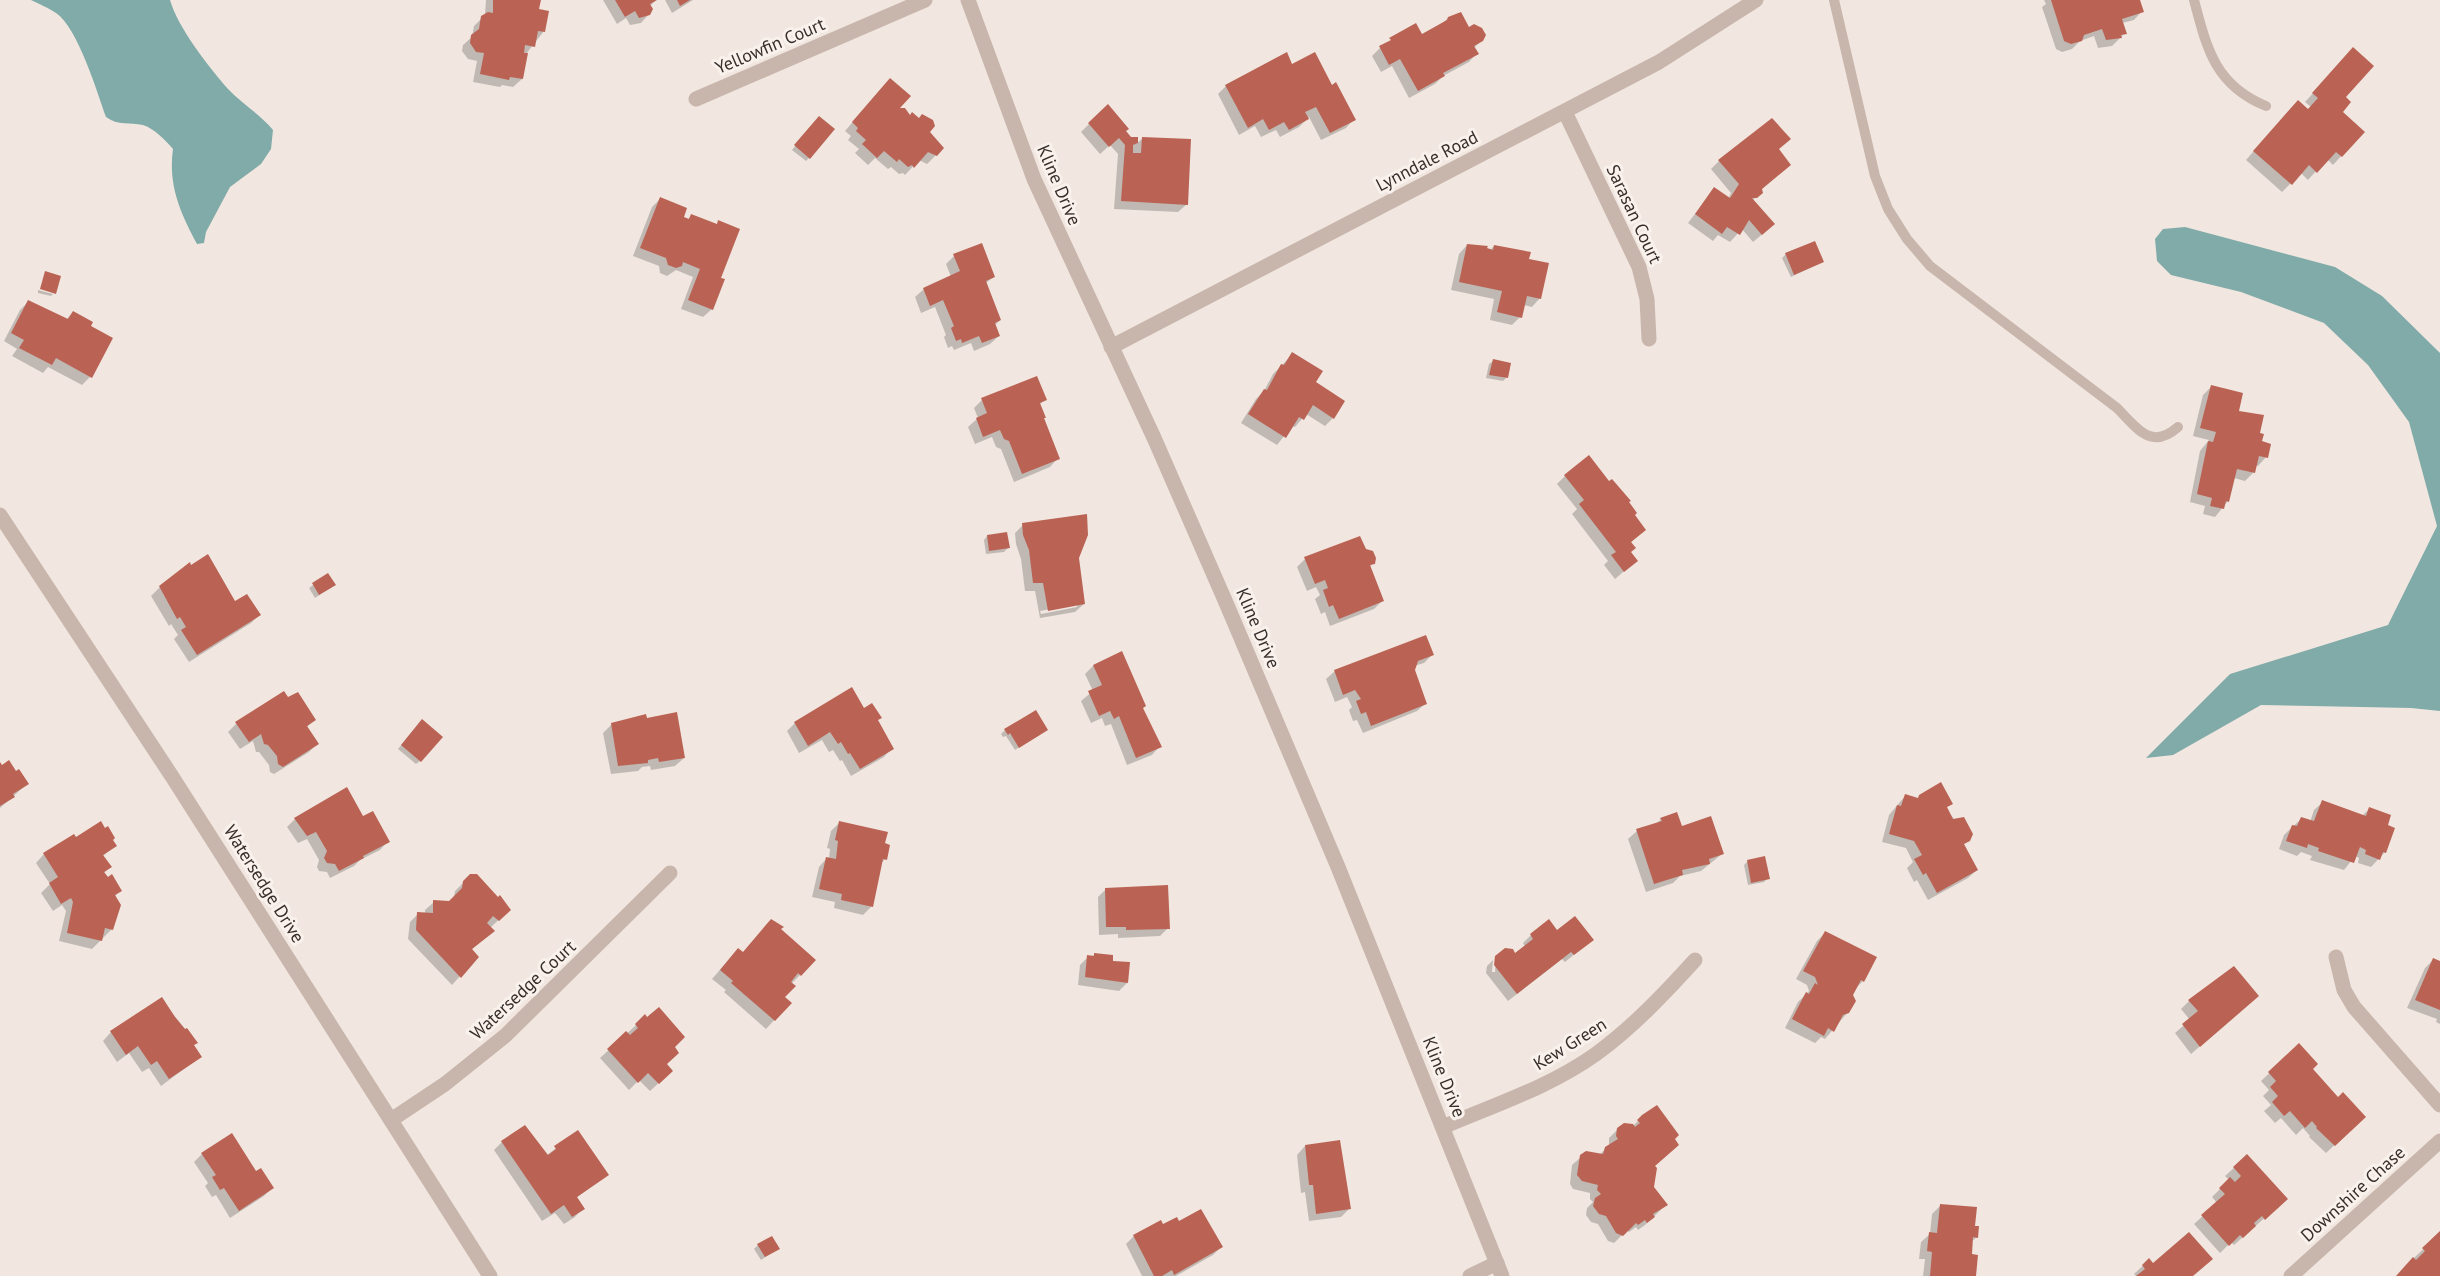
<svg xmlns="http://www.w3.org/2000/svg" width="2440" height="1276" font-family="'PT Sans',sans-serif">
<rect width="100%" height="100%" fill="#f1e7e0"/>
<g fill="#81aba9">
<path d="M31 0H170C178 28 209 67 228 89 242 104 260 114 273 130L271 149 261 164 230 187 206 232 204 243 197 244C180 212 168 185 173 149 165 140 155 129 143 125 130 122 118 126 106 117 97 92 78 28 56 13 49 8 39 4 31 0Z"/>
<path d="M2185 227 2335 267 2382 296 2440 353V711L2411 708 2261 705 2173 755 2146 758 2230 674 2388 625 2437 526 2409 422 2368 365 2324 323 2241 292 2171 275 2157 261 2155 239 2163 229Z"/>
</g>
<g fill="#0003" fill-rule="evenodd">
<path d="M486 0H540L537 11 544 31 526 54 522 79 513 87 502 85 500 87 473 82 477 61 468 59 462 51 463 45 472 37 474 26 485 15Z"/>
<path d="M603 0H656L650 6 649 14 641 23 630 25 626 18 617 24Z"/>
<path d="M665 0H693L672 13Z"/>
<path d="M2044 0H2138L2142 11 2134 20 2122 23 2125 33 2112 46 2098 48 2094 36 2080 41 2072 49 2062 52 2056 49 2042 7 2046 4Z"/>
<path d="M1448 18 1482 40 1474 48 1477 53 1469 62 1443 76 1435 84 1409 98 1392 66 1381 72 1372 56 1380 48 1416 25 1422 36 1440 26Z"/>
<path d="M2345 58 2344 97 2341 112 2363 132 2333 165 2327 159 2308 180 2301 173 2282 192 2246 160 2290 110 2307 111 2311 107 2305 102Z"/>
<path d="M1292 66 1354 119 1346 128 1321 140 1309 117 1299 127 1280 137 1276 130 1261 137 1255 126 1239 135 1218 94 1226 86Z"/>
<path d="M882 88 897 109 928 132 936 155 927 164 919 160 905 175 903 173 899 174 891 167 888 169 875 158 868 165 855 153 859 149 848 140 851 136 845 131Z"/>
<path d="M815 121 809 158 806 161 792 150Z"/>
<path d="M1089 124 1124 132 1130 139H1137L1136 144 1142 139 1187 204 1178 212 1114 209 1118 154 1110 145 1100 154 1081 132Z"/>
<path d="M1789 139 1777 150 1761 192 1753 200 1765 232 1753 242 1742 229 1730 242 1718 235 1713 241 1688 223 1714 189 1728 199 1731 193 1711 169 1719 161Z"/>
<path d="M660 199 682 218 687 220 691 216 716 225 719 222V279L712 309 703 317 681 309 693 277 676 270 667 276 660 273 659 266 633 256 652 207Z"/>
<path d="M1467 245 1490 250 1494 246 1528 260 1540 298 1532 307 1524 305 1520 317 1512 325 1490 320 1494 299 1451 290 1459 254Z"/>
<path d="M1786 254 1822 262 1791 277 1782 258Z"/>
<path d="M954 256 993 277 985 284 1000 320 995 325 999 336 990 344 974 351 971 343 954 350 952 346 948 348 944 337 946 335 935 307 921 313 915 297 924 289 951 277 946 264Z"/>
<path d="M38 290 53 294 51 296 38 293Z"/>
<path d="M28 302 66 320 73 312 90 377 82 385 48 367 43 373 12 356 17 349 4 341 20 310Z"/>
<path d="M1293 354 1333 418 1325 426 1306 414 1295 427 1292 426 1277 445 1241 423 1256 399 1264 391 1273 374Z"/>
<path d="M1493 361 1506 378 1503 381 1486 378 1489 364Z"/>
<path d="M2211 387 2258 434 2266 457 2258 466 2255 465 2253 473 2245 481 2234 478 2228 501 2215 517 2203 514 2205 506 2190 502 2200 451 2209 440 2193 436 2203 395Z"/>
<path d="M1045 399 1039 405 1058 458 1050 467 1014 482 1001 449 996 447 992 437 975 444 968 427 978 418 974 408 982 400Z"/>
<path d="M1565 476 1633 515 1644 530 1630 543V552L1636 561 1615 579 1604 565 1608 561 1572 514 1577 509 1557 484Z"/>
<path d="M1023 525 1077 558 1084 604 1075 612 1040 618 1035 591H1025L1021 559 1016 544 1015 533ZM1077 604V607L1041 614 1040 611Z"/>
<path d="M987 536 1008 548 1004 552 986 554 984 540Z"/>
<path d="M1305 559 1373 563 1370 567 1383 600 1374 609 1330 626 1325 612 1321 614 1315 599 1320 595 1316 587 1307 591 1297 567Z"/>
<path d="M327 575 330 588 315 598 309 588Z"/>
<path d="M160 587 234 603 259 615 251 623 189 662 174 639 178 635 171 624 169 626 151 596Z"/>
<path d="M1121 653 1141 709 1160 746 1152 755 1127 765 1111 724 1105 726 1102 718 1091 723 1081 701 1093 691 1085 674 1093 666Z"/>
<path d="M1432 655 1424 663 1414 666 1413 670 1426 703 1417 711 1363 733 1357 720 1353 721 1349 710 1352 707 1347 697 1335 702 1326 679 1335 671Z"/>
<path d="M851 690 863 710 876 721 892 748 884 757 851 776 842 760 840 761 833 750 829 752 822 740 799 753 787 731 795 723Z"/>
<path d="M284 693 288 699 314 720 306 728 317 744 309 752 274 774 270 772 269 765 259 752H256L253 741 240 749 228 732 236 724Z"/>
<path d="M646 720 684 758 675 766 651 770 650 766 642 767 638 771 611 774 603 733 612 724Z"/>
<path d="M418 725 420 761 416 764 398 749Z"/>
<path d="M1005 730 1042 733 1015 750 1006 736 1003 737 1001 734Z"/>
<path d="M0 765 16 773 27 784 0 808Z"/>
<path d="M1905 796 1917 799 1920 796 1951 803 1946 808 1969 840 1963 845 1977 870 1968 878 1928 900 1917 880 1914 882 1907 868 1913 862 1906 848 1882 842 1889 815Z"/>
<path d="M2323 802 2362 816 2369 809 2386 826 2385 852 2371 867 2358 863 2359 858 2355 856 2344 870 2310 860 2312 856 2301 852 2297 856 2279 849 2284 835 2302 818 2310 822 2314 810Z"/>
<path d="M363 818 388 841 380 850 360 860 354 866 330 878 327 872 319 871 317 867 319 860 307 839 298 843 287 827 295 819Z"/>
<path d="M1661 819 1681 828 1722 854 1701 871 1680 876 1673 883 1646 892 1628 839 1637 831 1656 824Z"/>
<path d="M839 823 883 844 885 859 880 865 871 907 863 915 834 908 835 902 812 897 819 867 827 858 829 859 830 849 827 848 831 831Z"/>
<path d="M75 839 111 840 115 846 103 856 110 867 103 874 121 890 114 897 112 929 92 949 59 941 66 911 62 905 53 911 41 893 50 884 36 863 44 854Z"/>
<path d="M1748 861 1768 878 1764 882 1748 885 1744 865Z"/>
<path d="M470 876 509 910 490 928 493 931 471 950 477 957 452 985 408 939 410 922 418 914H425V910L434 902H449L454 897 455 891Z"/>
<path d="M1106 889 1168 928 1160 936 1118 938V934L1099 935 1098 897Z"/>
<path d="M779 929 800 975 791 984 783 998 790 1003 766 1029 724 992 726 990 712 979 730 958 742 954Z"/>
<path d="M1557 932 1592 940 1565 962 1562 959 1508 1001 1486 973 1487 966 1493 960 1492 972H1495L1496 957 1515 955 1525 947 1523 943 1531 935Z"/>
<path d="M1825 933 1863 981 1854 990 1848 1012 1825 1039 1821 1037 1815 1043 1785 1028 1798 1002 1809 991 1807 985 1796 979 1817 941Z"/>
<path d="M1095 955 1111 962 1127 983 1119 991 1078 985 1080 965 1088 957Z"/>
<path d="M2433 960 2440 963V1024L2436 1022 2437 1019 2407 1008 2425 968Z"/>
<path d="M161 999 196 1043 193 1046 200 1057 161 1086 149 1068 142 1072 129 1053 117 1062 103 1041 111 1032Z"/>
<path d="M2189 1001 2249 1004 2191 1054 2175 1033 2190 1020 2181 1009Z"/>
<path d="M645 1017 673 1048 665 1064 663 1079 650 1091 639 1080 629 1090 600 1058Z"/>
<path d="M2299 1045 2311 1069 2356 1125 2326 1153 2309 1137 2310 1136 2303 1128 2296 1135 2281 1118 2275 1123 2264 1111 2271 1105 2263 1096 2269 1090 2261 1081Z"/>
<path d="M1643 1116 1654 1166 1653 1187 1666 1205 1645 1225 1638 1230 1636 1227 1629 1232 1627 1230 1614 1243 1608 1241 1598 1224 1591 1222 1586 1215 1587 1208 1593 1202 1590 1199V1193L1573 1189 1570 1184 1572 1165 1581 1157 1599 1155 1609 1146V1138L1618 1129 1633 1126Z"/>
<path d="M577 1132 607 1175 576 1198 583 1208 575 1217 564 1224 555 1213 542 1221 494 1150 502 1142 547 1155Z"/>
<path d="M1305 1146 1349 1209 1341 1217 1309 1221 1305 1192 1301 1193 1297 1155Z"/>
<path d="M202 1154 255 1173 272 1188 264 1196 230 1218 216 1195 212 1197 205 1186 208 1183 194 1162Z"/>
<path d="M2247 1156 2277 1207 2234 1245 2231 1242 2220 1253 2194 1224 2217 1203 2212 1197 2229 1180 2225 1176Z"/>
<path d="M1941 1205 1973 1227 1977 1237 1971 1242 1970 1255 1975 1276H1923L1925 1259H1919L1921 1242 1930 1234 1932 1214Z"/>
<path d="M1179 1223 1221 1247 1213 1255 1176 1276H1142L1126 1244 1134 1236Z"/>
<path d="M2440 1233V1276H2397L2415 1257Z"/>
<path d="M758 1245 778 1249 761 1260 754 1249Z"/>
<path d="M2149 1260 2152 1265 2192 1276H2136L2134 1274Z"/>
</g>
<g fill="#ba6354">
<path d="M493 0H541L539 9 549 11 545 32 538 31 535 47 525 45 524 53H528L523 79 510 77 509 80 480 74 484 53 476 52 470 43 471 35 479 29 481 16 488 12 493 13Z"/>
<path d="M615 0H657L650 4 653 9 650 15 639 18 635 11 625 17Z"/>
<path d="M677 0H690L680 6Z"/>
<path d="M2051 0H2140L2144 12 2122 19 2127 34 2121 35 2122 38 2106 40 2102 29 2084 35 2082 41 2071 44 2064 41Z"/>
<path d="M1461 12 1469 27 1474 24 1482 28 1486 35 1483 41 1474 46 1479 54 1443 73 1445 76 1418 91 1400 59 1389 65 1379 46 1391 40 1389 38 1416 23 1422 34 1447 20 1448 17Z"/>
<path d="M2353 47 2374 66 2346 97 2351 102 2343 112 2365 132 2342 157 2336 152 2317 173 2309 165 2292 185 2253 151 2298 100 2308 109 2318 98 2312 93Z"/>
<path d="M1287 52 1292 64 1315 52 1332 85 1336 82 1356 120 1330 133 1316 107 1305 112 1309 119 1289 130 1284 122 1269 130 1263 119 1248 128 1225 85Z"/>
<path d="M890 78 911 96 900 108H905L910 115 912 112 919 118 922 114 933 120 935 126 930 132 944 148 937 156 928 152 914 168 912 165 908 167 899 159 897 162 884 151 877 158 862 144 866 140 856 131 858 128 852 122Z"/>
<path d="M1108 104 1129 129 1126 131 1131 137H1138V143L1133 145V153H1141L1142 137 1191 139 1188 205 1121 201 1125 145 1119 138 1109 147 1088 123Z"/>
<path d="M819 116 835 129 810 159 794 145Z"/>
<path d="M1772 118 1791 139 1779 149 1791 165 1762 189 1763 193 1757 198H1752L1775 224 1762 235 1749 220 1740 235 1727 227 1722 234 1695 214 1714 187 1730 198 1739 184 1718 160Z"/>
<path d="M660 197 687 208 684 217 689 219 691 214 717 224 718 220 740 229 721 278 725 279 713 310 688 300 700 269 683 262 682 266 676 268 668 265 666 258 640 248Z"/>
<path d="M1815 241 1824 262 1794 275 1785 253Z"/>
<path d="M982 243 995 277 986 281 1001 320 995 323 1000 336 982 343 979 336 962 343 961 339 956 341 951 328 954 326 943 300 930 306 923 288 960 271 953 254Z"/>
<path d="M1467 244 1488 246 1487 248 1493 250 1494 245 1531 252 1529 259 1549 263 1541 299 1527 296 1522 318 1497 312 1502 291 1459 282Z"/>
<path d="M45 271 61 276 56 294 40 289Z"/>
<path d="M28 300 68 319 73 311 93 322 91 326 113 338 92 378 56 358 52 365 19 348 24 340 11 333Z"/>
<path d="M1292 352 1323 371 1316 382 1345 401 1334 419 1313 405 1304 420 1299 417 1286 438 1248 414 1264 389 1267 390 1281 364 1284 365Z"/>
<path d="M1493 359 1511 363 1508 378 1489 375Z"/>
<path d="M1037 376 1047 400 1040 403 1046 418H1044L1060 459 1022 474 1009 441 1004 439 1000 430 983 437 976 418 987 413 981 398Z"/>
<path d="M2211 385 2243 393 2239 411 2264 415 2260 433 2264 434 2262 441 2271 444 2268 458 2259 456 2255 473 2237 469 2229 502 2226 501 2224 509 2210 506 2212 498 2197 494 2208 441 2213 442 2216 432 2200 428Z"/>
<path d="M1589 455 1609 481 1612 479 1631 501 1629 502 1637 513 1635 515 1646 530 1631 542 1636 548 1631 552 1638 561 1624 572 1611 555 1616 552 1579 504 1584 500 1564 475Z"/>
<path d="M1087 514 1088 535 1079 558 1085 604 1048 611 1043 583H1033L1029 550 1023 535 1022 523Z"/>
<path d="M1007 532 1010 548 989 551 987 535Z"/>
<path d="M1360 536 1366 549 1373 551 1376 558 1375 564 1370 565 1384 601 1339 619 1333 605 1329 607 1323 590 1328 588 1325 580 1315 584 1304 557Z"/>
<path d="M208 554 235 601 247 594 261 615 197 655 181 630 186 627 180 617 177 619 159 586 190 562 191 565Z"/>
<path d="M328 573 336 585 319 595 312 583Z"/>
<path d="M1426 635 1434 655 1418 661 1415 670 1427 704 1371 726 1366 712 1361 714 1356 701 1361 699 1355 690 1343 695 1334 670Z"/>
<path d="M1122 651 1146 706 1143 708 1162 747 1136 758 1119 716 1114 719 1110 711 1099 716 1088 691 1102 685 1093 665Z"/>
<path d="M852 687 864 708 872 703 882 718 878 720 894 749 860 769 850 753 848 754 841 742 838 744 830 732 808 746 794 722Z"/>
<path d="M284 691 288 697 298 692 316 720 307 726 319 744 283 767 278 764 277 756 268 745 264 744 261 734 249 742 235 722Z"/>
<path d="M1036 710 1048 730 1019 748 1010 733 1008 735 1004 729Z"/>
<path d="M677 712 685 758 659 762 658 758 648 760V763L618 766 611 723 646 714 647 718Z"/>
<path d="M422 719 443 737 421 762 401 745Z"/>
<path d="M9 760 16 771 19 769 29 784 13 794 15 797 0 806V762L2 765Z"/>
<path d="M1941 782 1953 804 1947 807 1953 819 1964 817 1973 834 1970 841 1964 844 1978 870 1937 893 1926 873 1923 875 1914 859 1922 855 1914 841 1889 834 1897 805 1901 806 1905 794 1918 798 1919 795Z"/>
<path d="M347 787 363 816 373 811 390 842 363 856 364 858 339 871 335 864 327 863 324 858 327 851 316 832 307 836 294 818Z"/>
<path d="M2322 800 2366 816 2369 807 2391 815 2388 825 2395 828 2386 853 2383 852 2380 860 2365 854 2366 850 2360 847 2354 863 2318 851 2319 848 2308 844 2307 848 2286 841 2292 825 2297 826 2301 817 2314 821Z"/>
<path d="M1677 812 1682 826 1711 816 1724 854 1709 859 1710 864 1682 870 1683 875 1654 884 1636 829 1662 821 1660 818Z"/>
<path d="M101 821 105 828 108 826 115 838 113 840 117 846 103 855 112 867 104 872 108 877 112 874 122 891 115 895 121 905 113 930 105 928 102 941 67 933 73 902 71 898 61 904 49 883 58 877 43 853 74 834 76 837Z"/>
<path d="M839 821 888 832 885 843 890 845 887 860 883 859 873 907 841 900 842 894 819 889 826 857 836 859 838 841 835 840Z"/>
<path d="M1765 856 1770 879 1751 883 1747 860Z"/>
<path d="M470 874H477L498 897 500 895 511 910 499 921 493 916 487 923 495 931 472 949 479 957 461 978 416 930 417 912 433 913V900L449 901 462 888 463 881Z"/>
<path d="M1168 885 1170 929 1126 930V927H1106L1105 888Z"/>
<path d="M1575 916 1594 940 1574 955 1571 952 1517 994 1494 965 1495 956 1505 948 1513 949 1515 953 1533 939 1530 934 1549 919 1557 930Z"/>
<path d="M771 919 784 927 781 929 816 960 801 976 798 973 791 982 796 986 785 997 792 1003 775 1021 731 983 733 981 720 970 738 948 743 952Z"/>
<path d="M1825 931 1877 957 1864 982 1861 980 1853 995 1856 1001 1849 1013 1843 1015 1834 1032 1828 1028 1824 1036 1792 1019 1806 992 1809 994 1815 983 1818 985 1815 977 1803 971Z"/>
<path d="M1094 953 1113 955V961L1130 962 1128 983 1085 977 1087 955 1094 956Z"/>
<path d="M2433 958 2440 961V1010L2415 1000Z"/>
<path d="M2234 966 2259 996 2200 1047 2182 1024 2198 1011 2188 1000Z"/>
<path d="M162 997 175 1017 185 1029 187 1028 195 1039 198 1043 194 1045 202 1057 169 1079 157 1061 151 1065 138 1046 126 1055 110 1031Z"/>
<path d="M659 1007 685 1037 675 1047 679 1053 667 1064 673 1071 659 1084 648 1073 638 1083 607 1049 626 1031 630 1035 638 1028 635 1024 645 1014 647 1017Z"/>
<path d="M2299 1043 2318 1064 2313 1069 2338 1097 2343 1092 2366 1117 2335 1146 2316 1128 2317 1127 2312 1121 2305 1128 2290 1111 2284 1116 2272 1102 2278 1096 2270 1087 2276 1081 2268 1072Z"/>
<path d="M1657 1105 1679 1135 1675 1139 1679 1145 1655 1166 1657 1168 1654 1187 1668 1205 1653 1214 1655 1217 1647 1223 1645 1220 1638 1225 1636 1223 1623 1236 1616 1233 1606 1216 1599 1214 1593 1206 1595 1198 1601 1194 1597 1190 1598 1185 1582 1181 1577 1175 1580 1155 1586 1151 1603 1154 1605 1147 1618 1139 1616 1136 1617 1128 1624 1123 1633 1124 1635 1127 1640 1123 1637 1120 1642 1115Z"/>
<path d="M525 1125 548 1155 556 1149 554 1146 578 1130 609 1175 577 1197 585 1209 572 1217 564 1205 551 1214 501 1141Z"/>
<path d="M232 1133 256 1171 261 1168 274 1188 239 1211 224 1188 220 1190 212 1177 216 1175 201 1153Z"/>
<path d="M1340 1140 1351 1209 1316 1214 1313 1185H1309L1305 1145Z"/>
<path d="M2247 1154 2288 1199 2265 1220 2262 1216 2254 1223 2256 1226 2243 1238 2240 1235 2229 1246 2201 1215 2225 1194 2219 1188 2230 1177 2235 1182 2241 1176 2233 1167Z"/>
<path d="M1940 1204 1977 1207 1975 1226H1979L1978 1238 1973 1237 1972 1254 1978 1255 1976 1276H1930L1932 1252 1927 1251 1929 1232 1937 1233Z"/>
<path d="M1201 1209 1223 1247 1174 1275 1172 1270 1162 1276H1154L1133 1235 1161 1220 1163 1224 1177 1217 1179 1221Z"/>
<path d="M2440 1231V1276H2396L2413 1257 2416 1260 2425 1251 2422 1248Z"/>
<path d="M2189 1232 2213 1259 2193 1276H2136L2145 1269 2142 1265 2149 1258 2153 1263Z"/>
<path d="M772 1236 780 1249 765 1257 757 1244Z"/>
</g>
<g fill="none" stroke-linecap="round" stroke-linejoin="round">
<g stroke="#c8b6ac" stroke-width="10">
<path d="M1834 0 1875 176 1888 209 1907 239 1930 266 2117 408C2137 428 2151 451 2178 427"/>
<path d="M2194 0C2207 49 2215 85 2266 106"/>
</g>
<g stroke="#c8b6ac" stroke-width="15">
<path d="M968 0 1034 179 1155 440 1227 605 1338 867 1502 1276"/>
<path d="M696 99 925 0"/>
<path d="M1565 112 1639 267 1647 299 1649 339"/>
<path d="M1111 347 1659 62 1756 0"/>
<path d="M0 515 173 778 490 1276"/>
<path d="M2336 957 2344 990 2354 1007 2440 1105"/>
<path d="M391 1120 445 1084 506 1035 670 873"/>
<path d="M1443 1127C1494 1105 1550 1087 1596 1054 1633 1027 1664 994 1695 960"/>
<path d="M1470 1276 1497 1263"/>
<path d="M2291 1276 2440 1141"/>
</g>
</g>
<g text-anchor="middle" stroke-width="6" stroke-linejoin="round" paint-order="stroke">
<g font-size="18" fill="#372d2a" stroke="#f8f1ec">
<text transform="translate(770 46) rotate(-23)" y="6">Yellowfin Court</text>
<text transform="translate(1427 161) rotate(-27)" y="6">Lynndale Road</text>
<text transform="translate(1059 185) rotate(67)" y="6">Kline Drive</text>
<text transform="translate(1634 214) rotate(65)" y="6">Sarasan Court</text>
<text transform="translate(1258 628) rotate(67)" y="6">Kline Drive</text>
<text transform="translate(264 884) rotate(58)" y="6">Watersedge Drive</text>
<text transform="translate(523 990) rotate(-43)" y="6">Watersedge Court</text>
<text transform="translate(1570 1044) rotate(-32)" y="6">Kew Green</text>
<text transform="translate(1444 1077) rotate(68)" y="6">Kline Drive</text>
<text transform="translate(2353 1194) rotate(-42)" y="6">Downshire Chase</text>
</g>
</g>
</svg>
